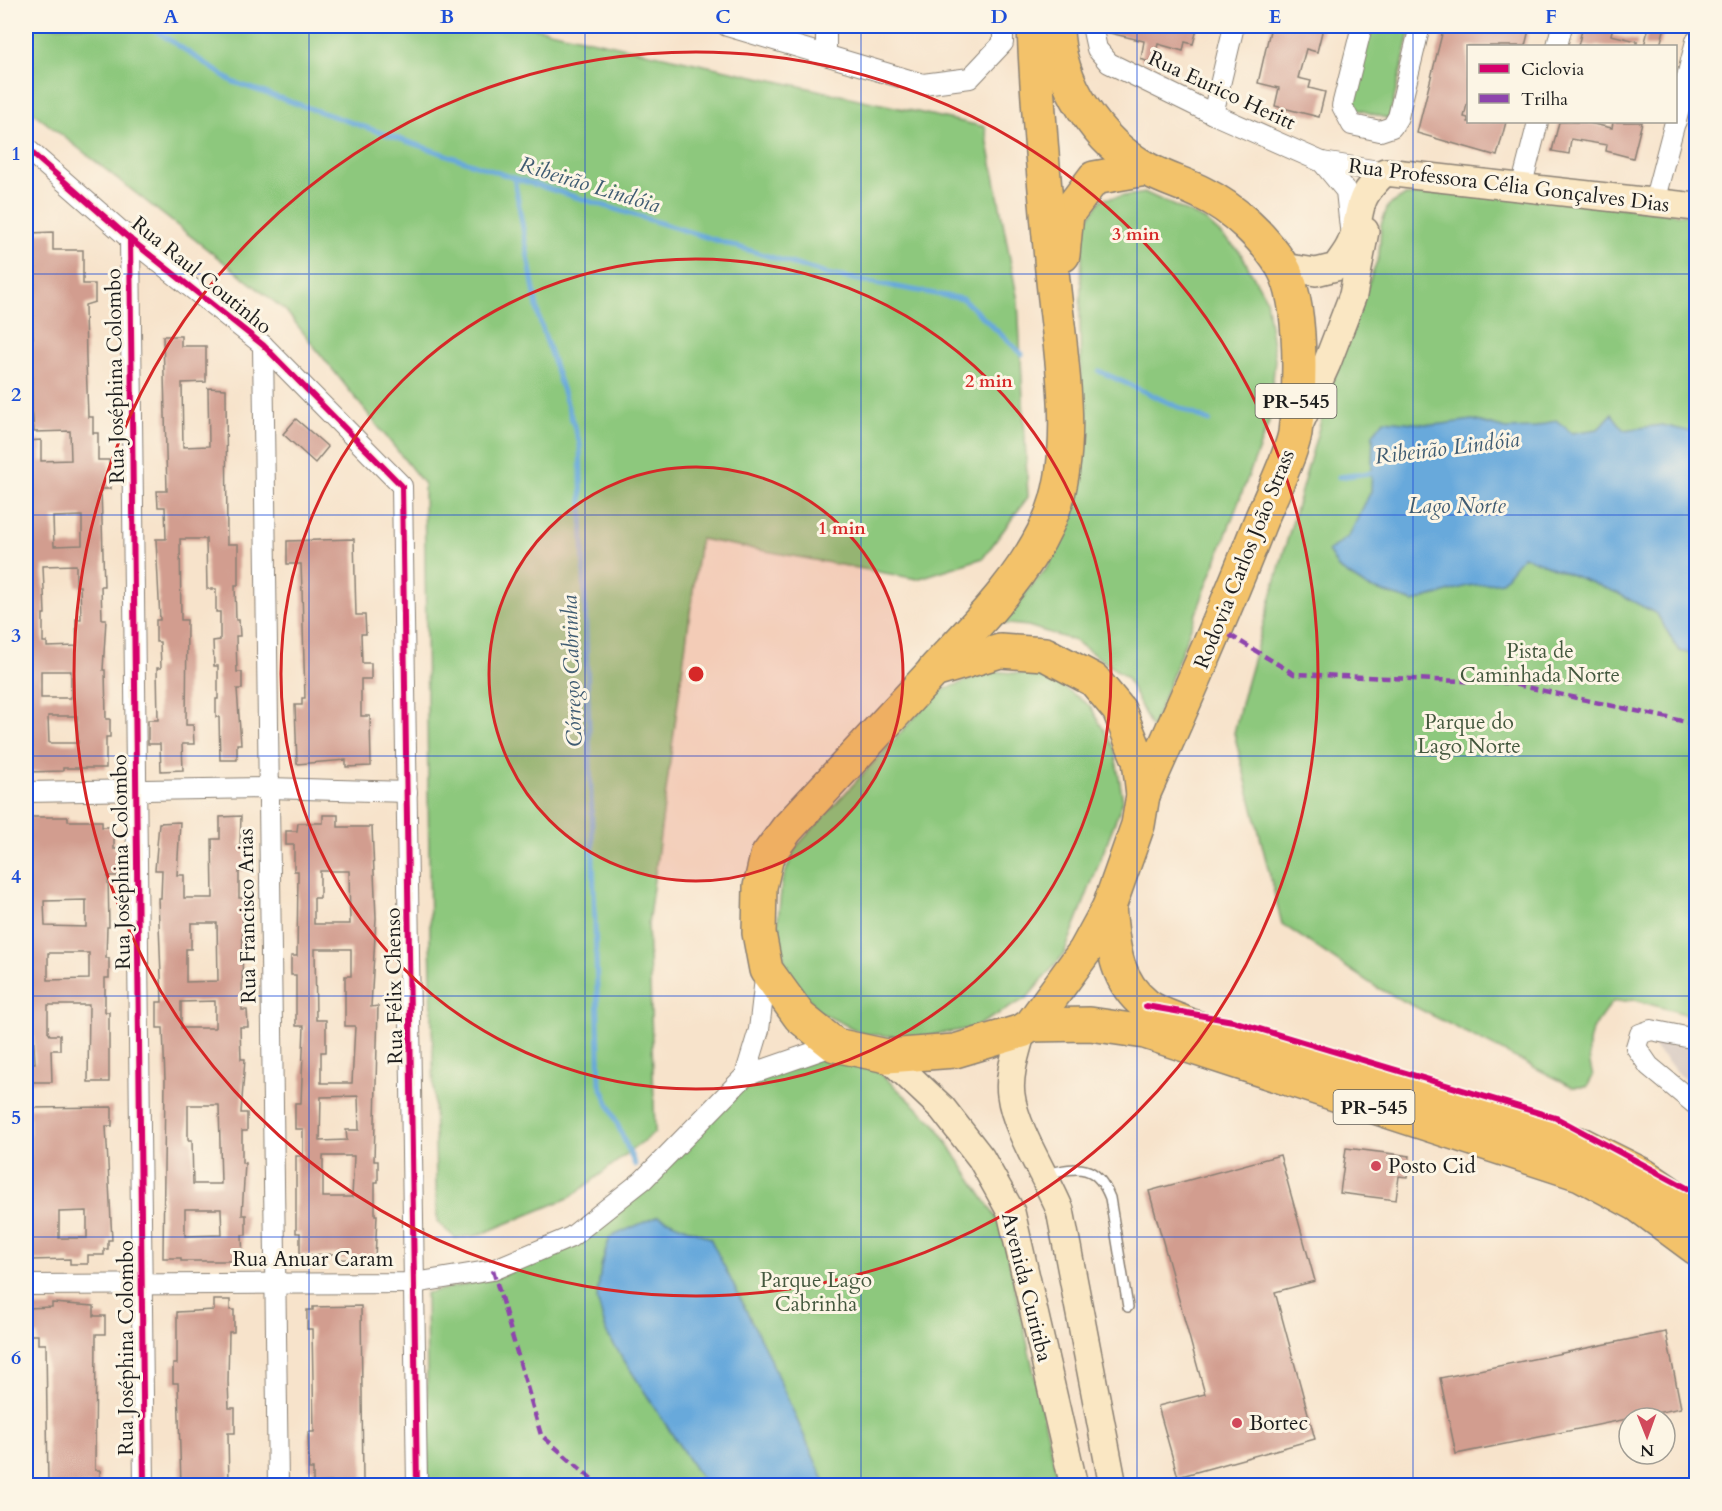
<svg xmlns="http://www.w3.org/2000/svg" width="1722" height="1511" font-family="Cardo,serif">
<rect width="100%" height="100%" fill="#fcf5e5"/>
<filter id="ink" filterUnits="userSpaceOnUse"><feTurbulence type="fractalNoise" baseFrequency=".0167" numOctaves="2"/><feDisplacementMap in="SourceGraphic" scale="12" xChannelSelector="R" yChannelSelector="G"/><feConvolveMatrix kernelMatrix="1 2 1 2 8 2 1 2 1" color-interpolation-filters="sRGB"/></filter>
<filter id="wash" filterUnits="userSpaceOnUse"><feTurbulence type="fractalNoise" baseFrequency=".008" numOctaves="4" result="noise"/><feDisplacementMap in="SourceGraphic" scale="24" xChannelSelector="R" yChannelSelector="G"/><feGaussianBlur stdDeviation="1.35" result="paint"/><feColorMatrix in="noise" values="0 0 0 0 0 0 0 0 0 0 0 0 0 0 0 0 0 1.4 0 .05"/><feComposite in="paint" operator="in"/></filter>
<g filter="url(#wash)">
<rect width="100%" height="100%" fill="#f7e3cb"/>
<path fill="#cfc0ba" d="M1650 1043 1696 1048V1092Z"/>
<g fill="#8dc87d" stroke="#54724c" stroke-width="1.5">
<path d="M26 26H527L985 127 1018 301 1028 497 983 558 917 579 700 539 648 924 655 1132 571 1197 479 1235 455 1238 437 1222 430 937 424 484 286 311 26 107Z"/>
<path d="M1370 26H1412L1389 119 1350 107Z"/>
<path d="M1471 190 1696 216V1017L1635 1000 1613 1002C1590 1028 1583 1041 1593 1076L1587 1087H1573L1376 987 1282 924 1234 733 1243 696 1337 364 1379 256 1381 225 1388 206 1404 196Z"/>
<path d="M1146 193 1205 220 1240 252 1266 299 1275 359 1269 422 1152 729 1127 678 1075 641 1028 626 998 623 1048 567 1082 480 1080 316 1083 225 1102 199Z"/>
<path d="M991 671 1048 676 1090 706 1114 748 1123 801 1064 954 1027 998 973 1028 915 1038 864 1034 819 1012 787 971 777 929 782 882 795 848 938 692Z"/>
<path d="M835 1053 879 1072 935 1124 1001 1225 1059 1485H428L426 1293 496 1278 574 1246 746 1085Z"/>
</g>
<g fill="#67a9db" stroke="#42627c" stroke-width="1.5">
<path d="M1612 414 1624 430 1662 425 1696 433V655L1679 651 1657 614 1615 592 1523 556 1502 582 1467 586 1414 602 1367 587 1338 568 1328 551 1349 536 1371 491 1373 434 1384 420 1435 425 1473 420 1506 429 1534 428 1556 420 1572 433 1598 429Z"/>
<path d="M658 1216 710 1238 765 1348 826 1485H705L607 1334 597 1299 601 1266 610 1237Z"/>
</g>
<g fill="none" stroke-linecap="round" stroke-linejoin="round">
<g stroke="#67a9db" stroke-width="5">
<path d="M149 26 233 82 514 178 826 274 963 299 1022 354"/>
<path d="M514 178 539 318 580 444 600 1084 635 1165"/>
<path d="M1099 371 1209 421"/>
<path d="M1339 477 1377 472"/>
</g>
</g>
<g id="blocks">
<g fill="#d29d8f" fill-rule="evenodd">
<path d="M1104 26H1198L1193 44 1185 42 1183 51 1158 44 1153 64 1141 59 1144 41 1105 32Z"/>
<path d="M1271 26 1323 28 1317 52 1306 49 1298 78 1311 81 1309 88 1325 92 1319 117 1275 106 1279 88 1258 83Z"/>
<path d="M1444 26H1530L1525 46H1468V100L1464 117 1468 118V122H1506L1497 156 1417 133Z"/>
<path d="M1583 26H1613L1611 35 1637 41V46H1578Z"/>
<path d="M1649 26H1665L1660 46H1644Z"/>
<path d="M1559 122H1584L1612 128 1613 122H1642L1633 158 1606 151 1607 145 1571 139 1569 154 1552 151Z"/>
<path d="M53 232V250H83V284H95V302L85 305 86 360 88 417H93V433H98V460H109L110 489H101L104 586H101L102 619H106L103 670H105L106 719H110V737H106V768H63V771L28 772V768H26V620H29V585H26V441L41 440V461L71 460 70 431 34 432 32 408 31 338H33L29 254H32L31 233ZM82 516V545L54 546 53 517ZM76 565V586H80L81 619H76L77 646 47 647V642H43V614H45L43 566ZM41 671H71V698H41ZM48 716H77L78 743H49Z"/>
<path d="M163 336H181V346H206V382L182 383 183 447 209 446 208 388 226 389 227 544H238V585H235L236 620H239L240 636H236L237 672H242V689H237L241 744H237V760H220L219 717H216V699H218V666H214L213 641 220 640V612H216V589H207L206 539H180L181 620H187L186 725H193L194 744H182L183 770 161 771 160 744H148V720H158L157 668H161L160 642H156V620H160L156 539H166L165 507H158L157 491H167Z"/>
<path d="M296 419 328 447 315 463 283 434Z"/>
<path d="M354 539 356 615H365L366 634H361L362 663H371V679H361V716H370L371 766 346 767V760L297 764 295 705H302V698H305L302 590 301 564H287V541Z"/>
<path d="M323 815H338V827H372L376 918 371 1007 378 1006 374 1161H378V1182H375V1215H377L375 1260 337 1259V1254L300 1255V1233H296V1156H303V1129H295V1103H301L304 1026H296V975H291V956H297L298 871H294V845H286V831H297L298 823H323ZM320 871H349L350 924H314V898H320ZM315 949H351V976H345V1026H355L352 1083H321V1052H326V1020H316ZM358 1096 359 1130H346L347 1140 320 1141 321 1097ZM323 1156H354L352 1197H323Z"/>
<path d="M241 816 240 846H245V871H239V898H243L242 1010H247L248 1027H240L241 1059H245L241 1113H247V1131H242V1163H245L242 1215H246V1235H242L243 1261H181V1258H163L165 1080 163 1028H157V1002H162L158 898H161L162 870H155L159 823 180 822 177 875H184V898H213L212 839H220V817ZM191 923H217L218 981 186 982V949H191ZM215 1001V1028H181V1002ZM188 1105H219L221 1184H193L192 1140H188ZM185 1209H221L222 1235 185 1236Z"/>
<path d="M27 817H68V821H102V827H114V849H121V876H108L109 927H107L106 958H109V978H105V1012H109V1082H88L89 1005H48V1032L50 1035H60V1050H51L52 1082H27V1063H35L33 1028H29L28 980H26V953H30V927H26ZM86 900V927L45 926 44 901ZM48 953H89V979L48 980Z"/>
<path d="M112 1107V1126H106L112 1240H108V1249H104V1255H88V1264H70V1259L30 1260V1108ZM87 1211V1238H59V1212Z"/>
<path d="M1346 1148 1410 1156 1407 1177 1399 1176 1396 1200 1340 1193Z"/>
<path d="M1280 1155 1315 1281 1275 1292 1315 1439 1178 1477 1158 1406 1205 1394 1149 1191Z"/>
<path d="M214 1300H230V1310H234V1332H229L228 1382 229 1408H235V1433H228L229 1485H181L178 1383H173V1364H177V1312L214 1310Z"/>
<path d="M52 1303 94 1306V1316H105V1334H96L95 1470H100V1485H48L46 1344H38V1335H26V1308L52 1307Z"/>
<path d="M361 1306 363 1481 313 1483V1469H309L308 1432H314L312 1329H307V1310H313V1307Z"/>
<path d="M1666 1332 1681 1408 1456 1454 1440 1378Z"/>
</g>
</g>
</g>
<g filter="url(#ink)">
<use href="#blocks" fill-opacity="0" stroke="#8a8074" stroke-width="1.5"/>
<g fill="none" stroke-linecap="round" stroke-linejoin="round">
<defs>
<path id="lane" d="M1045 1174C1078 1167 1096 1162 1110 1198L1128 1307"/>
<g id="street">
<path d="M727 26 923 84 970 78 1003 43V26"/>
<path d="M826 26V55"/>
<path d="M1092 26 1097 49 1109 63 1213 114 1322 162 1385 172"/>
<path d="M1362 26 1342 106 1352 125 1380 131 1392 127 1398 117 1420 26"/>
<path d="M1557 46 1562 26"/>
<path d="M1213 114 1234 26"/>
<path d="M1676 121 1696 41"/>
<path d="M26 148 130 239 263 345 402 486 417 1486"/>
<path d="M1322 162 1346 191 1350 228"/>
<path d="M1521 188 1538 122"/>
<path d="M1654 202 1675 122"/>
<path d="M130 239 144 1486"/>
<path d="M263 345 278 1486"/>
<path d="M26 792 269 788 407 792"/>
<path d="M1696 1039 1651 1030 1640 1034 1636 1047 1649 1066 1696 1105"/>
<path d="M745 1076 759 1030 766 970"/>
<path d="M26 1285 415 1283 493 1270 571 1237 643 1180 745 1076 835 1045"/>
</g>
<g id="secondary">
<path d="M1283 267 1316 272 1336 267C1341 259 1348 251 1351 243 1365 207 1352 203 1385 172L1696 207"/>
<path d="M1300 423 1327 363 1353 295 1365 231"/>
<path d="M1022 1031C1017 1050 1008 1075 1011 1095 1015 1129 1046 1176 1060 1210L1113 1486"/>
<path d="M887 1056 942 1108 981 1158 1011 1212 1074 1486"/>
</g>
<g id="highway">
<path d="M1057 26C1057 82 1098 143 1147 169 1165 179 1184 184 1202 193 1233 208 1263 236 1282 266 1304 303 1300 390 1295 433 1292 453 1269 500 1260 522 1224 614 1184 704 1143 795"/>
<path d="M1063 255 1067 214 1094 178 1146 169"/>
<path d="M1000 651 1045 654 1094 680 1119 710 1139 760 1143 795 1138 825 1109 907 1085 951 1031 1025 1022 1031 955 1051 887 1056 835 1045 800 1017 766 970 759 933 760 887 767 856 787 829 934 671Z"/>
<path d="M934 670C976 625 1022 580 1048 523 1081 452 1059 347 1052 271 1045 189 1037 108 1034 26"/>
<path d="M1109 907C1113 944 1114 980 1146 1005 1157 1014 1176 1019 1189 1025L1583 1145 1643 1175 1696 1211"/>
<path d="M1031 1025 1090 1024 1145 1032 1580 1174 1638 1205 1696 1248"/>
</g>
</defs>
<use href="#lane" stroke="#8a8074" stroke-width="12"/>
<use href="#street" stroke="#8a8074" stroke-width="22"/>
<use href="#secondary" stroke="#8a8074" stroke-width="30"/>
<use href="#highway" stroke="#8a8074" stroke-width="36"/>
<use href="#lane" stroke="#fff" stroke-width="9"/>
<use href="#street" stroke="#fff" stroke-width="20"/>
<use href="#secondary" stroke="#fae7c3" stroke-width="27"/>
<use href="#highway" stroke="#f3c26a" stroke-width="33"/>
<g stroke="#8e44ad" stroke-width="4.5" stroke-dasharray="9 4.5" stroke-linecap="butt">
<path d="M1218 628 1294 674 1508 683 1696 724"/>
<path d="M493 1270 541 1435 600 1486"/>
</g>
<defs>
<g id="cycleway">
<path d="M26 148 130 239 263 345 402 486 417 1486"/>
<path d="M130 239 144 1486"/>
<path d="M1146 1006 1233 1021 1556 1118 1696 1193"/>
</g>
</defs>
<use href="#cycleway" stroke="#fcf5e5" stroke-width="10"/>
<use href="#cycleway" stroke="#d6006c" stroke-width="6"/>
</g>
</g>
<path fill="none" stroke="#1d4ed8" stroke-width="1.5" stroke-opacity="0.55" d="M309 26V1486M585 26V1486M861 26V1486M1137 26V1486M1413 26V1486M26 274H1696M26 515H1696M26 756H1696M26 996H1696M26 1237H1696"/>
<circle cx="696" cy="674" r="207" fill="#d62828" fill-opacity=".12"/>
<g fill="none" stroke="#d62828" stroke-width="3">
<circle cx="696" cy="674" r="207"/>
<circle cx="696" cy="674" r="415"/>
<circle cx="696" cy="674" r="622"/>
</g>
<g fill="#d1495b" stroke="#fcf5e5" stroke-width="2">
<circle cx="1376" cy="1166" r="6"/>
<circle cx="1237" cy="1423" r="6"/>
</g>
<g text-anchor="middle" stroke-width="6" stroke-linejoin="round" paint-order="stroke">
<g fill="#fcf5e5" stroke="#5f5d58" stroke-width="1.5">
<rect x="1255.5" y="384" width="81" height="34" rx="4.5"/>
<rect x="1333.5" y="1090" width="81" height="34" rx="4.5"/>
</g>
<g font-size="20" font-weight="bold" fill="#1c1c1c">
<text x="1296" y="408">PR-545</text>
<text x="1374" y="1114">PR-545</text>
</g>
<g font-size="21" fill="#1c1c1c" stroke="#fcf5e5">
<text transform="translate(1222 90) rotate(25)" y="7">Rua Eurico Heritt</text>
<text transform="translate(1509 185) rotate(7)" y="7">Rua Professora Célia Gonçalves Dias</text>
<text transform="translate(202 275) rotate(39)" y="7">Rua Raul Coutinho</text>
<text transform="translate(115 376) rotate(-91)" y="7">Rua Joséphina Colombo</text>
<text transform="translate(1244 559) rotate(-68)" y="7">Rodovia Carlos João Strass</text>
<text transform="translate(121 862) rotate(-91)" y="7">Rua Joséphina Colombo</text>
<text transform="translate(247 916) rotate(-91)" y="7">Rua Francisco Arias</text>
<text transform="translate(394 986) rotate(-91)" y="7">Rua Félix Chenso</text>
<text x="313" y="1266">Rua Anuar Caram</text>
<text transform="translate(1027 1287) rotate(76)" y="7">Avenida Curitiba</text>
<text transform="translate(126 1348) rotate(-90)" y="7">Rua Joséphina Colombo</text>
</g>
<g font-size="21" fill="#44583e" stroke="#fcf5e5">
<text x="1540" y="658">Pista de<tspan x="1540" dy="24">Caminhada Norte</tspan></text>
<text x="1469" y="729">Parque do<tspan x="1469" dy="24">Lago Norte</tspan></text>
<text x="816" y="1287">Parque Lago<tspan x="816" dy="24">Cabrinha</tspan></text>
</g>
<g font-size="21" fill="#1c1c1c" stroke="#fcf5e5" text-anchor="start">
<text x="1388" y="1173">Posto Cid</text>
<text x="1249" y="1430">Bortec</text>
</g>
<g font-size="22" font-style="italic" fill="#3e5b72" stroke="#fcf5e5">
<text transform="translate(590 184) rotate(17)" y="8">Ribeirão Lindóia</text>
<text transform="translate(1447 447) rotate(-7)" y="8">Ribeirão Lindóia</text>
<text x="1457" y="513">Lago Norte</text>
<text transform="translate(571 671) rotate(-92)" y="8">Córrego Cabrinha</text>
</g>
</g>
<circle cx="696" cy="674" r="9" fill="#d62828" stroke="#fcf5e5" stroke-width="3"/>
<g font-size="18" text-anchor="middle" font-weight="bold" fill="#d62828" stroke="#fcf5e5" stroke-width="6" stroke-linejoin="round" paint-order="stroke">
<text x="1136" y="240">3 min</text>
<text x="989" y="387">2 min</text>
<text x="842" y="534">1 min</text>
</g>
<rect width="1722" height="1511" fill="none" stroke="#fcf5e5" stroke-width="66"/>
<rect x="1467" y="45" width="210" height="78" fill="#fcf5e5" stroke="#a29e95" stroke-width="1.5"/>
<rect x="1479" y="64" width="30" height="9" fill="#d6006c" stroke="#a29e95" stroke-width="1.5"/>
<text x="1521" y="75" font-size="18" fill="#1c1c1c">Ciclovia</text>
<rect x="1479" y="94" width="30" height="9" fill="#8e44ad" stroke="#a29e95" stroke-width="1.5"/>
<text x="1521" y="105" font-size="18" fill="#1c1c1c">Trilha</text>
<g transform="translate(1647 1436) rotate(179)"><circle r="28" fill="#fcf5e5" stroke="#a29e95" stroke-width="1.5"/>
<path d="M0-4.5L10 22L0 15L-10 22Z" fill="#d1495b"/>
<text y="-9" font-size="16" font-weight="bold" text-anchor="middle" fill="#1c1c1c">N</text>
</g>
<rect x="33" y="33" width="1656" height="1445" fill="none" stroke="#1d4ed8" stroke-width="2"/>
<g font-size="20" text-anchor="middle" font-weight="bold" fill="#1d4ed8">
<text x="171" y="23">A</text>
<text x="447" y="23">B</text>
<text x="723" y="23">C</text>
<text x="999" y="23">D</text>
<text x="1275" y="23">E</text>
<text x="1551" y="23">F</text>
<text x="16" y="160">1</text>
<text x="16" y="401">2</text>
<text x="16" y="642">3</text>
<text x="16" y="883">4</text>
<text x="16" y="1124">5</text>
<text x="16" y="1364">6</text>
</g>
</svg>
